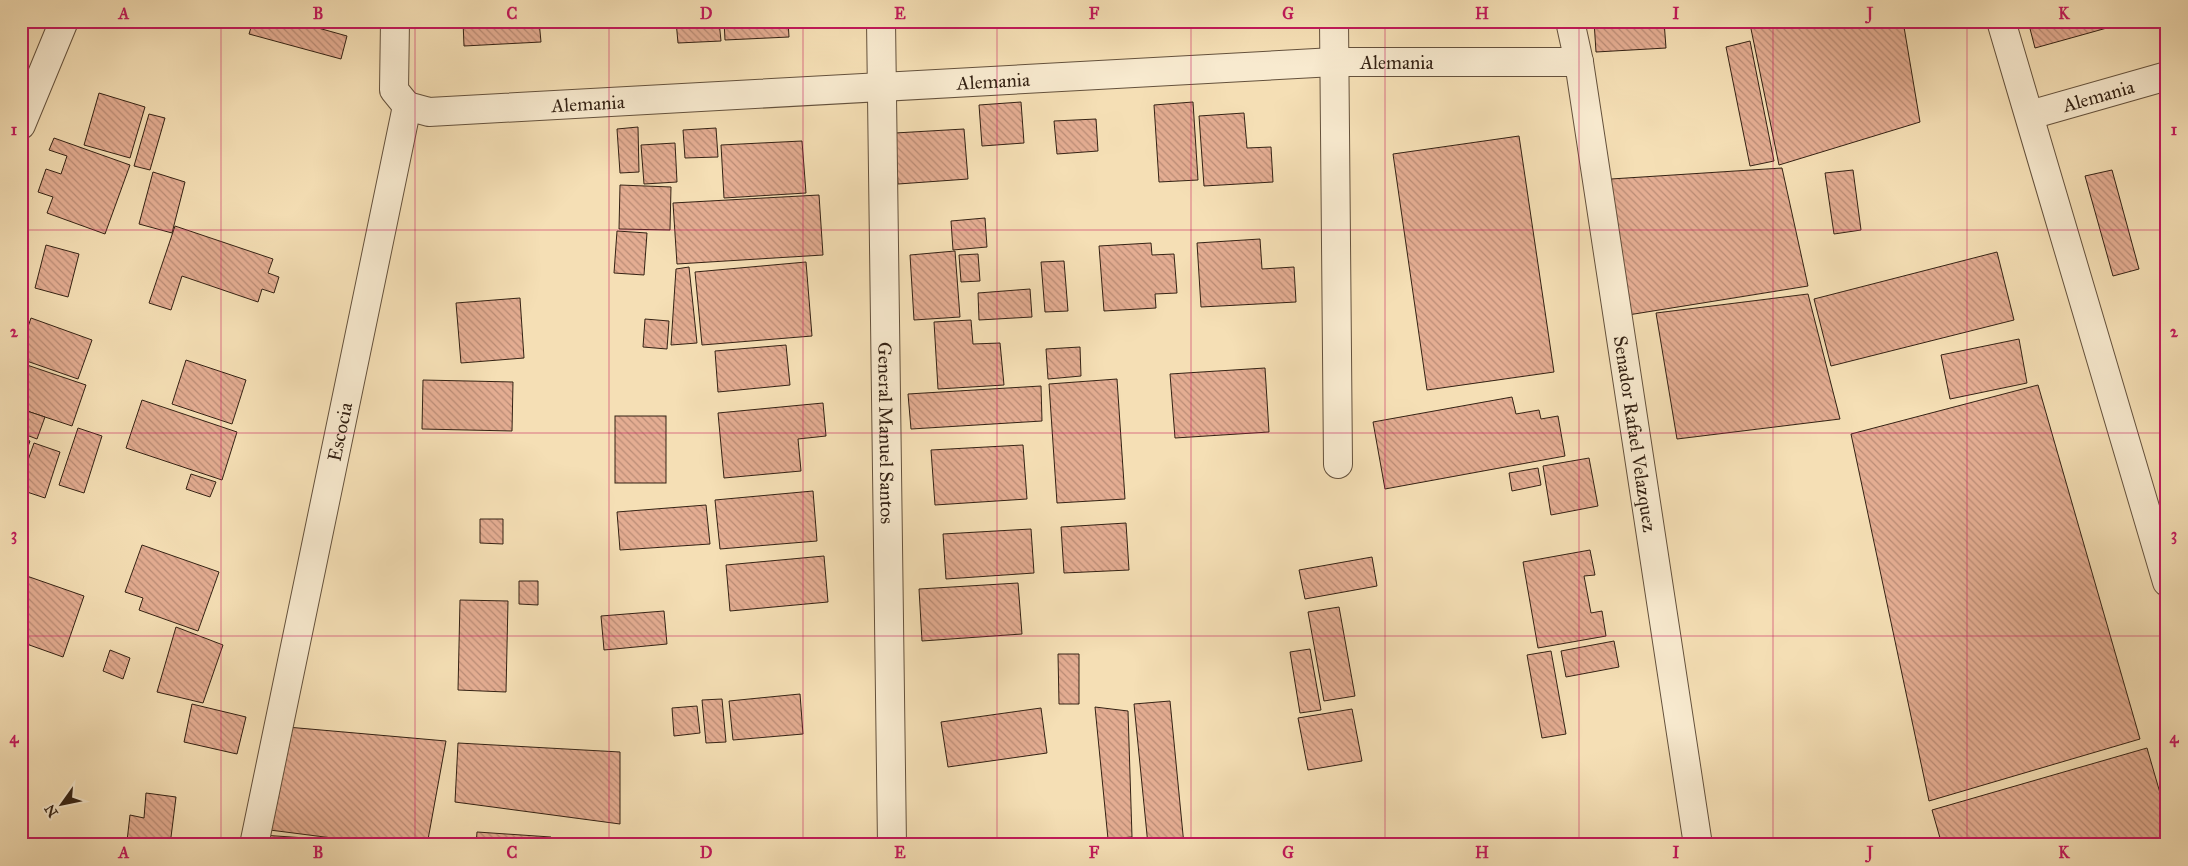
<svg xmlns="http://www.w3.org/2000/svg" width="2188" height="866" font-family="'IM FELL Great Primer',serif">
<defs>
<pattern id="building-back-hatch" width="6" height="6" patternUnits="userSpaceOnUse" patternTransform="scale(1.25)"><rect width="6" height="6" fill="#e4ad92"/><path d="M-1 5l2 2M0 0l6 6M5-1l2 2" fill="none" stroke="#ba8c76"/></pattern>
</defs>
<rect width="100%" height="100%" fill="#f5dfb5"/>
<filter id="stains"><feTurbulence type="fractalNoise" baseFrequency=".004" numOctaves="4"/><feColorMatrix values="0 0 0 0 .2 0 0 0 0 .09 0 0 0 0 .02 0 0 0 .5 -.17"/></filter>
<radialGradient id="worn" r=".72"><stop offset=".6" stop-color="#630" stop-opacity="0"/><stop offset="1" stop-color="#630" stop-opacity=".3"/></radialGradient>
<g fill="url(#building-back-hatch)" stroke="#342214">
<path d="M253 21H312L311 26 347 36 341 59 249 34Z"/>
<path d="M463 21H539L541 42 464 46Z"/>
<path d="M676 21H719L721 41 678 43Z"/>
<path d="M724 21H788L789 37 725 40Z"/>
<path d="M971 21H1000L1001 24 971 26Z"/>
<path d="M1594 21H1664L1666 48 1596 52Z"/>
<path d="M1761 21H1903L1920 122 1779 165 1750 24Z"/>
<path d="M2028 21H2132L2035 48Z"/>
<path d="M1750 41 1774 161 1750 166 1726 47Z"/>
<path d="M99 93 145 107 130 158 84 145Z"/>
<path d="M1021 102 1024 143 982 146 979 105Z"/>
<path d="M1193 102 1198 180 1159 182 1154 105Z"/>
<path d="M1244 113 1247 148 1271 147 1273 182 1204 186 1199 116Z"/>
<path d="M149 114 165 118 150 170 134 166Z"/>
<path d="M1096 119 1098 151 1057 154 1054 121Z"/>
<path d="M638 127 639 172 620 173 617 129Z"/>
<path d="M716 128 718 157 685 158 683 130Z"/>
<path d="M964 129 968 179 898 184 895 133Z"/>
<path d="M1519 136 1554 372 1427 390 1393 154Z"/>
<path d="M54 138 130 165 105 234 47 213 53 197 38 192 46 169 61 174 67 156 49 150Z"/>
<path d="M802 141 806 193 724 198 721 145Z"/>
<path d="M675 143 677 182 644 184 641 145Z"/>
<path d="M1782 168 1808 286 1628 315 1609 251 1611 179Z"/>
<path d="M1853 170 1861 230 1834 234 1825 173Z"/>
<path d="M2112 170 2139 269 2113 276 2085 176Z"/>
<path d="M153 172 185 182 172 233 139 224Z"/>
<path d="M620 185 671 187 670 230 619 229Z"/>
<path d="M819 195 823 255 677 264 673 203Z"/>
<path d="M985 218 987 247 953 250 951 221Z"/>
<path d="M175 226 273 259 268 273 279 277 274 293 262 289 258 302 182 276 171 310 149 303Z"/>
<path d="M617 231 647 233 644 275 614 273Z"/>
<path d="M1260 239 1262 269 1294 267 1296 302 1201 307 1197 243Z"/>
<path d="M1151 243 1152 255 1174 254 1177 293 1155 294 1156 308 1104 311 1099 246Z"/>
<path d="M46 245 79 254 68 297 35 288Z"/>
<path d="M955 251 960 317 914 320 910 255Z"/>
<path d="M1997 252 2014 320 1831 366 1814 299Z"/>
<path d="M978 254 980 281 961 282 959 255Z"/>
<path d="M1064 261 1068 311 1045 312 1041 262Z"/>
<path d="M806 262 812 336 702 345 695 272Z"/>
<path d="M689 267 697 343 671 345 676 269Z"/>
<path d="M1030 289 1032 317 979 320 978 293Z"/>
<path d="M1808 294 1840 419 1677 439 1656 313Z"/>
<path d="M520 298 524 358 461 363 456 303Z"/>
<path d="M31 318 92 340 78 379 21 359V347Z"/>
<path d="M645 319 669 321 667 349 643 347Z"/>
<path d="M971 320 973 344 1000 343 1004 385 938 389 934 322Z"/>
<path d="M2019 339 2027 383 1950 399 1941 355Z"/>
<path d="M786 345 790 385 718 392 715 351Z"/>
<path d="M1080 347 1081 376 1048 379 1046 349Z"/>
<path d="M186 360 246 380 232 424 172 404Z"/>
<path d="M21 363 86 385 72 426 21 409Z"/>
<path d="M1265 368 1269 432 1175 438 1170 374Z"/>
<path d="M1117 379 1125 499 1057 503 1049 384Z"/>
<path d="M423 380 513 382 512 431 422 429Z"/>
<path d="M2038 385 2140 739 1929 801 1851 434Z"/>
<path d="M1041 386 1042 421 911 429 908 394Z"/>
<path d="M1512 397 1516 414 1539 410 1541 419 1558 416 1565 456 1385 489 1373 422Z"/>
<path d="M142 400 237 432 222 480 126 448Z"/>
<path d="M823 403 826 436 798 439 801 471 724 478 718 413Z"/>
<path d="M21 409 45 417 37 439 21 433Z"/>
<rect x="615" y="416" width="51" height="67"/>
<path d="M78 428 102 436 84 493 59 485Z"/>
<path d="M21 438 30 441 21 466Z"/>
<path d="M34 443 60 452 45 498 21 490V480Z"/>
<path d="M1023 445 1027 499 935 505 931 450Z"/>
<path d="M1589 458 1598 506 1551 515 1543 466Z"/>
<path d="M1538 468 1541 485 1512 491 1509 473Z"/>
<path d="M191 474 216 482 210 497 186 489Z"/>
<path d="M813 491 817 541 720 549 715 500Z"/>
<path d="M706 505 710 544 620 550 617 512Z"/>
<path d="M480 519H503V544L480 543Z"/>
<path d="M1126 523 1129 570 1064 573 1061 527Z"/>
<path d="M1031 529 1034 573 946 579 943 534Z"/>
<path d="M142 545 219 572 198 631 139 610 143 598 125 592Z"/>
<path d="M1590 550 1595 575 1584 576 1591 613 1602 611 1606 636 1538 648 1523 562Z"/>
<path d="M824 556 828 602 730 611 726 565Z"/>
<path d="M1372 557 1377 586 1305 599 1299 570Z"/>
<path d="M21 574 84 596 63 657 21 642Z"/>
<path d="M519 581H538V605L519 604Z"/>
<path d="M1018 583 1022 634 922 641 919 589Z"/>
<path d="M460 600 508 601 506 692 458 690Z"/>
<path d="M1339 607 1355 696 1324 701 1308 612Z"/>
<path d="M664 611 667 644 604 650 601 616Z"/>
<path d="M176 627 223 645 203 703 157 692Z"/>
<path d="M1614 641 1619 667 1566 677 1561 651Z"/>
<path d="M1310 649 1321 710 1300 713 1290 652Z"/>
<path d="M110 650 130 658 123 679 103 671Z"/>
<path d="M1551 651 1566 734 1542 738 1527 655Z"/>
<path d="M1058 654H1079V704H1059Z"/>
<path d="M800 694 803 734 733 740 729 701Z"/>
<path d="M722 699 726 742 706 743 702 700Z"/>
<path d="M1170 701 1184 845H1148L1134 704Z"/>
<path d="M192 704 246 717 237 754 184 742Z"/>
<path d="M697 706 700 733 674 736 672 708Z"/>
<path d="M1095 707 1128 711 1132 837 1108 839Z"/>
<path d="M1041 708 1047 753 948 767 941 722Z"/>
<path d="M1352 709 1362 761 1308 770 1298 718Z"/>
<path d="M287 727 446 741 427 845H387L262 829Z"/>
<path d="M458 743 620 752V824L455 802Z"/>
<path d="M2147 748 2167 817V845H1942L1932 810Z"/>
<path d="M146 793 176 797 170 845 127 841 130 815 144 818Z"/>
<path d="M477 832 551 837V845H476Z"/>
<path d="M262 835 335 840 360 845H262Z"/>
</g>
<g fill="none" stroke-linecap="round" stroke-linejoin="round">
<defs>
<g id="street">
<path id="s1" d="M881 21 892 845"/>
<path d="M1334 21 1338 464"/>
<path id="s2" d="M1570 21 1579 62 1698 845"/>
<path d="M2001 21 2167 582"/>
<path id="s3" d="M407 106 429 112 1334 62H1579"/>
<path id="s4" d="M2030 115 2167 76"/>
<path d="M21 125 64 21"/>
<path id="s5" d="M254 845 407 106 394 90 395 21"/>
</g>
</defs>
<use href="#street" stroke="#64513c" stroke-width="30"/>
<use href="#street" stroke="#f8eacf" stroke-width="28"/>
</g>
<path fill="none" stroke="#c2185b" stroke-width="1" stroke-opacity="0.55" d="M221 21V845M415 21V845M609 21V845M803 21V845M997 21V845M1191 21V845M1385 21V845M1579 21V845M1773 21V845M1967 21V845M21 230H2167M21 433H2167M21 636H2167"/>
<g text-anchor="middle" stroke-width="5" stroke-linejoin="round" paint-order="stroke">
<g font-size="19" fill="#342214" stroke="#f8eacf">
<text dy="7" stroke="none"><textPath href="#s3" startOffset="992">Alemania</textPath></text>
<text dy="7" stroke="none"><textPath href="#s3" startOffset="588">Alemania</textPath></text>
<text dy="7" stroke="none"><textPath href="#s4" startOffset="71">Alemania</textPath></text>
<text dy="7" stroke="none"><textPath href="#s3" startOffset="182">Alemania</textPath></text>
<text dy="7" stroke="none"><textPath href="#s5" startOffset="422">Escocia</textPath></text>
<text dy="7" stroke="none"><textPath href="#s1" startOffset="412">General Manuel Santos</textPath></text>
<text dy="7" stroke="none"><textPath href="#s2" startOffset="418">Senador Rafael Velazquez</textPath></text>
</g>
</g>
<rect width="2188" height="866" fill="none" stroke="#f5dfb5" stroke-width="55"/>
<g transform="translate(62 804) rotate(237)" stroke="#f8eacf" stroke-width="4" paint-order="stroke">
<path d="M0-4L9 19L0 12L-9 19Z" fill="#342214"/>
<text y="-8" font-size="14" font-weight="bold" text-anchor="middle" fill="#342214">N</text>
</g>
<rect x="28" y="28" width="2132" height="810" fill="none" stroke="#c2185b" stroke-width="2"/>
<g font-size="16" text-anchor="middle" font-weight="bold" fill="#c2185b">
<text x="124" y="19">A</text>
<text x="318" y="19">B</text>
<text x="512" y="19">C</text>
<text x="706" y="19">D</text>
<text x="900" y="19">E</text>
<text x="1094" y="19">F</text>
<text x="1288" y="19">G</text>
<text x="1482" y="19">H</text>
<text x="1676" y="19">I</text>
<text x="1870" y="19">J</text>
<text x="2064" y="19">K</text>
<text x="14" y="135">1</text>
<text x="2174" y="135">1</text>
<text x="14" y="337">2</text>
<text x="2174" y="337">2</text>
<text x="14" y="540">3</text>
<text x="2174" y="540">3</text>
<text x="14" y="743">4</text>
<text x="2174" y="743">4</text>
<text x="124" y="858">A</text>
<text x="318" y="858">B</text>
<text x="512" y="858">C</text>
<text x="706" y="858">D</text>
<text x="900" y="858">E</text>
<text x="1094" y="858">F</text>
<text x="1288" y="858">G</text>
<text x="1482" y="858">H</text>
<text x="1676" y="858">I</text>
<text x="1870" y="858">J</text>
<text x="2064" y="858">K</text>
</g>
<rect width="100%" height="100%" filter="url(#stains)"/>
<rect width="100%" height="100%" fill="url(#worn)"/>
</svg>
